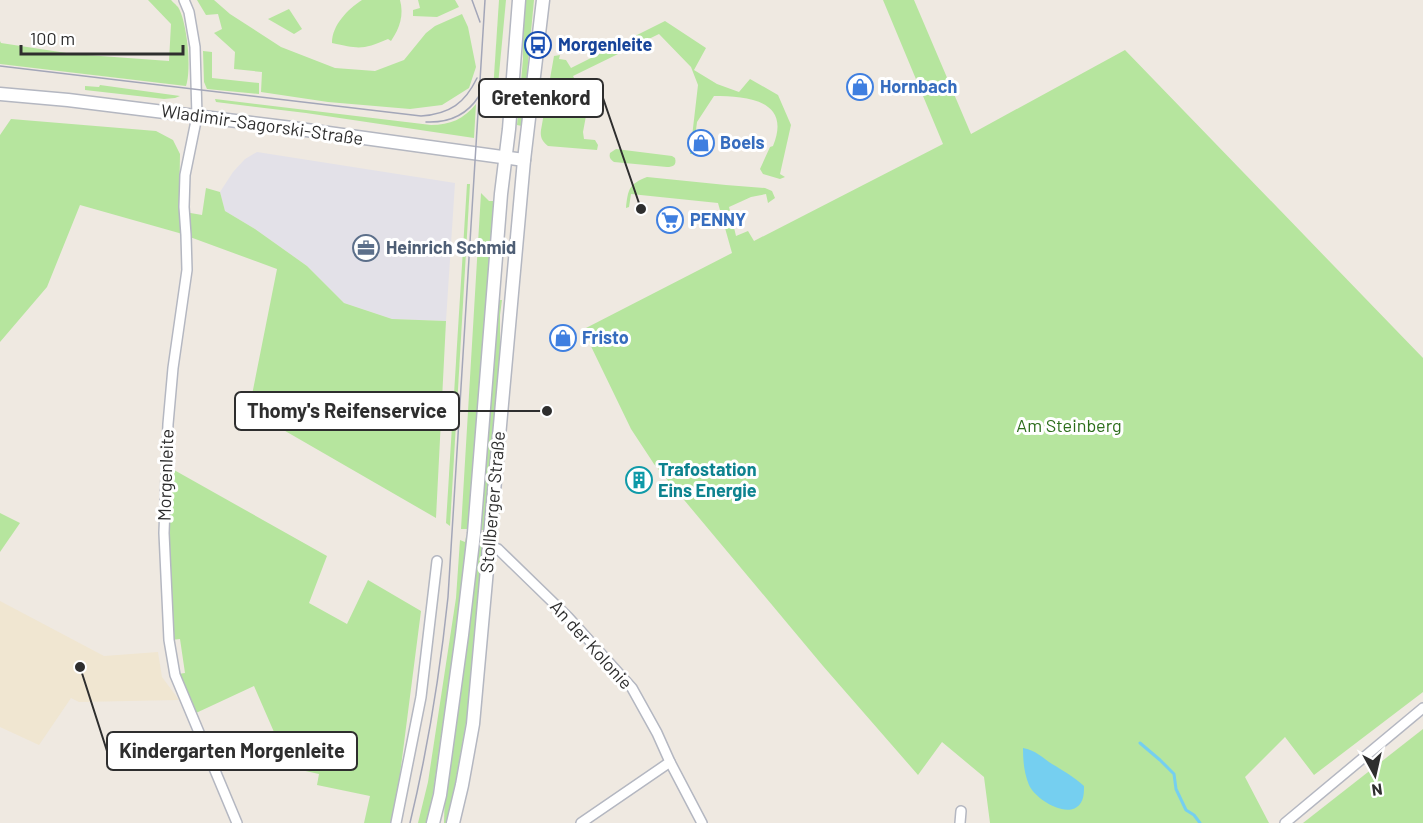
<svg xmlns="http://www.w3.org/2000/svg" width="1423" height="823" font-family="Barlow,sans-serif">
<rect width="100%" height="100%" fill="#efe9e1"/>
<path fill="#e3e1e8" d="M257 152 455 183 446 321 392 319 344 303 307 266 255 229 225 211 220 192 233 172 245 159Z"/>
<path fill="#f0e6d1" d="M0 601 104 656 158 652 162 677 179 700 79 702 71 698 39 745 0 727Z"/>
<g fill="#b6e59e">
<path d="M148 0H171C172 1 177 6 178 7 187 21 192 70 186 86L0 64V41L1 43 73 54 169 61 171 24Z"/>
<path d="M197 0H214L230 14 281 47 335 68 375 71 404 60 426 33 435 26 462 14 468 27 476 67 469 88 442 105 410 109 328 102 261 92 262 72 234 69 235 52 214 33 222 29 218 14 206 15Z"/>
<path d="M362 0H400C404 15 400 28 391 41L388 39C363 50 359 49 332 43 332 25 348 9 362 0Z"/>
<path d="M418 0H455L459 7 437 17 413 16V10L420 8Z"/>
<path d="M499 0H506L496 106H492Z"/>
<path d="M525 0H534L522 126 517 125 523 59 522 24Z"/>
<path d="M883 0H914L971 134 1125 50 1423 358V692L1314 775 1285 737 1245 777 1269 823H990L984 777 942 742 918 775 823 666 654 464 631 429 586 336V328L732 253 718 203 631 194 629 207 626 208C628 189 629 184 647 177L726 185 765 188 772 191 775 198 768 203 766 194 751 197 729 207 736 236 748 231 754 241 943 144Z"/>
<path d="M289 9 302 29 294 34 268 19Z"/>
<path d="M665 21 706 48 694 70 717 84 739 92 750 79 778 95 791 125 780 174 785 177 780 179 763 174 760 169 770 147 773 146C792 100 747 96 714 96L697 122 693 154H690L698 85 691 67 659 34 573 76 588 105 583 132 584 139 595 140 598 145 597 150 548 146C542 141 540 137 541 130L554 56 560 55 559 59 566 60 571 68Z"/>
<path d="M203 51 212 52V78L259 83V94L207 89 204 82Z"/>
<path d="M100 85 180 96 175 98 164 99 85 90V86L99 87Z"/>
<path d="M215 99 431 125C450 125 464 119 476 104L474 138 306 113 216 102Z"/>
<path d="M11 119 156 131 173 140 180 154 179 211 202 215 206 188 220 192 225 211 255 229 307 266 344 303 392 319 446 321 436 518 249 410 277 269 179 233 80 205 47 287 0 342V135Z"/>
<path d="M616 149 672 156 675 158C677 165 673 167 667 167L614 162C610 159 609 157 610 153Z"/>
<path d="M467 184H470L450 526 446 523Z"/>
<path d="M481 193 489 201H496L468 529H461Z"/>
<path d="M498 300H502L500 315V349L485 530H479Z"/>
<path d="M167 466 327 556 309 603 347 624 368 580 421 611 399 782 391 823H364L370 796 317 785 319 774 301 770 291 758 284 755 254 686 196 713 178 674 185 673 180 639 171 640Z"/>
<path d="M0 513 20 523 0 552Z"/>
<path d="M466 537H468L463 582 431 807 428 823H418L428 782 456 598 460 540 465 542Z"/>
<path d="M479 538H484L470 700 455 785 447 823H444L445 787Z"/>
<path d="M1423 729V823H1303Z"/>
</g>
<path fill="#75cff0" d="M1023 748C1035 750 1043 758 1052 764 1064 771 1074 777 1084 786 1084 792 1084 799 1080 804 1068 820 1035 799 1029 785 1024 773 1023 761 1023 748Z"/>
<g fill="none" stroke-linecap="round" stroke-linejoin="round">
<path stroke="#75cff0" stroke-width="3" d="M1140 743 1160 760 1174 774 1176 789 1186 810 1194 815 1200 823"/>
<defs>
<g id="street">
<path d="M184 0 189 12 195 47 197 116 185 175 184 207 186 235 187 270 173 368 168 424 164 533 169 640 175 675 237 823"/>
<path d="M489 546 498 549 568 617 632 688 657 733 670 762 581 823"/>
<path d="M670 762 702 823"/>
<path d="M396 823 421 697 437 561"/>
<path d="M960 823 961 811"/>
<path d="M1285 823 1423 708"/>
</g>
<g id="secondary">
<path d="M0 94 68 100 292 128 524 160"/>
<path d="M433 823 440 795 462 635 474 533 501 194 509 129 519 0"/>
<path d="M453 823 462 785 473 724 524 160 543 0"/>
</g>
</defs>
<use href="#street" stroke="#b4b7c1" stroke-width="12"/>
<use href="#secondary" stroke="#b4b7c1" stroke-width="15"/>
<use href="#street" stroke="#fff" stroke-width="9"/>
<use href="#secondary" stroke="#fff" stroke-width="12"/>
<g stroke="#a3a6b8" stroke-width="1.5">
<path d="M472 0 480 22"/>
<path d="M0 66 421 116C450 114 465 103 477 78"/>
<path d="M426 122C448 123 467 115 479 96"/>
<path d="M410 823C428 748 440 673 448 597L485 0"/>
</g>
</g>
<defs>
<symbol id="bus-ring" viewBox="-11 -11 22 22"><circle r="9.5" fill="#fff" stroke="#1a4fb4" stroke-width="1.5"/><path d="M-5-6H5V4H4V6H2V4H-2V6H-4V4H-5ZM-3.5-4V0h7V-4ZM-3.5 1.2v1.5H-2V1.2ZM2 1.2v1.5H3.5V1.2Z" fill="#1a4fb4"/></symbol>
<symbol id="shop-ring" viewBox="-11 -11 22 22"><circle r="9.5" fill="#fff" stroke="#3f7fe0" stroke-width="1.5"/><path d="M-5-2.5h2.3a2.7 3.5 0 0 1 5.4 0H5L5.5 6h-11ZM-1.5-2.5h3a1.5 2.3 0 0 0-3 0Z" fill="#3f7fe0"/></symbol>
<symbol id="supermarket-ring" viewBox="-11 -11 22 22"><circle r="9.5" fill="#fff" stroke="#3f7fe0" stroke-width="1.5"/><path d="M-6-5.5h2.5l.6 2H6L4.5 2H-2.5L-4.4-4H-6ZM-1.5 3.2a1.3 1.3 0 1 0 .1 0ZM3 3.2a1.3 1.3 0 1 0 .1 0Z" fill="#3f7fe0"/></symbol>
<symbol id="office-ring" viewBox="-11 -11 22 22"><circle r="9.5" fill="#fff" stroke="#5c6f8a" stroke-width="1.5"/><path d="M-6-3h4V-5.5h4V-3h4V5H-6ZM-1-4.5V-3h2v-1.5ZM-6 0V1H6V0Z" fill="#5c6f8a"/></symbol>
<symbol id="building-ring" viewBox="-11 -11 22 22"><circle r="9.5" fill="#fff" stroke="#0f9aa8" stroke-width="1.5"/><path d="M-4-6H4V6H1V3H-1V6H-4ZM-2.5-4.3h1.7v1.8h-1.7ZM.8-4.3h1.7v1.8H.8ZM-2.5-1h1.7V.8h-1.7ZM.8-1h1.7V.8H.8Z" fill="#0f9aa8"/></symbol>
</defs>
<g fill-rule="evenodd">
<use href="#bus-ring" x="523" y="30" width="30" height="30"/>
<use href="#shop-ring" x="845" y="72" width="30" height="30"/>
<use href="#shop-ring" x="686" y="128" width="30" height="30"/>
<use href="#supermarket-ring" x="655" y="205" width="30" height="30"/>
<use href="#office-ring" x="351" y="233" width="30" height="30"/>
<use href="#shop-ring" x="548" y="323" width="30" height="30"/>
<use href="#building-ring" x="624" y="465" width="30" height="30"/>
</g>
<g text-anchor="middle" stroke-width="6" stroke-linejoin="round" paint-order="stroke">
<g font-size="18" font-weight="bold" fill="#164399" stroke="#fff" text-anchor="start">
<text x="558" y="51">Morgenleite</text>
</g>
<g font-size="18" font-weight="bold" fill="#366cbe" stroke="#fff" text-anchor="start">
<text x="880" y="93">Hornbach</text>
<text x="720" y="149">Boels</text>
<text x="690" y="226">PENNY</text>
<text x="582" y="344">Fristo</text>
</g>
<g font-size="18" fill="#2e2e2e" stroke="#fff">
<text transform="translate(262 125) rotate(8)" y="6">Wladimir-Sagorski-Straße</text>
<text transform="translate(166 475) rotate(-88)" y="6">Morgenleite</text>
<text transform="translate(493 502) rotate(-85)" y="6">Stollberger Straße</text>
<text transform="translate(591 645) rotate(48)" y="6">An der Kolonie</text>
</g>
<g font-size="18" font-weight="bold" fill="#4e5e75" stroke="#fff" text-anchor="start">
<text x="386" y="254">Heinrich Schmid</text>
</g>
<g font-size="18" fill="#2c6e1b" stroke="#fff">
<text x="1069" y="432">Am Steinberg</text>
</g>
<g font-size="18" font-weight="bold" fill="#0d838f" stroke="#fff" text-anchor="start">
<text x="658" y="476">Trafostation<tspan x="658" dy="21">Eins Energie</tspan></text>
</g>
</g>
<path fill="none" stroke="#2e2e2e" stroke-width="2" d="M641 209L603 98M547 411L459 411M80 667L107 751"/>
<g fill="#2e2e2e" stroke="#fff" stroke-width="2">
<circle cx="641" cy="209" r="6"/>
<circle cx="547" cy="411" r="6"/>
<circle cx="80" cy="667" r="6"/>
</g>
<g fill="#fff" stroke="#2e2e2e" stroke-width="2">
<rect x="479" y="79" width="124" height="38" rx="6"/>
<rect x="235" y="392" width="224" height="38" rx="6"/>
<rect x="107" y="732" width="250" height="38" rx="6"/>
</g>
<g font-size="20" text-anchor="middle" font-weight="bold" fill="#2e2e2e">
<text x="541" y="105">Gretenkord</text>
<text x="347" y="418">Thomy's Reifenservice</text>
<text x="232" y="758">Kindergarten Morgenleite</text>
</g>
<g transform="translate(1375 775) rotate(172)" stroke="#ffffff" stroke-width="4.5" paint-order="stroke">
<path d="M0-4.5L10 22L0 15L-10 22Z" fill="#2e2e2e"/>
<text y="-9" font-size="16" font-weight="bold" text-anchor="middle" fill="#2e2e2e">N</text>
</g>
<path d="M21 45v9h162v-9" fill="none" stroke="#2e2e2e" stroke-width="3"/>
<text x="30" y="45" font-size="18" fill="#2e2e2e" stroke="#ffffff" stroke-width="4.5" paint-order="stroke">100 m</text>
</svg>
